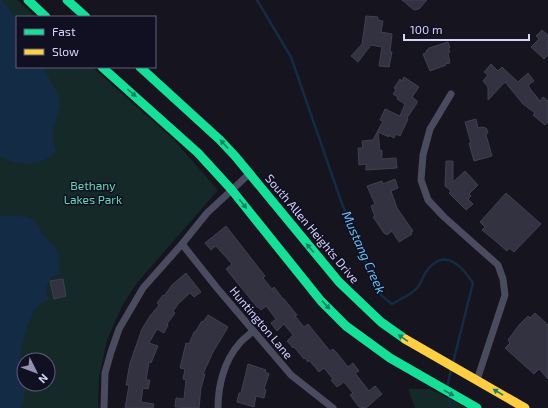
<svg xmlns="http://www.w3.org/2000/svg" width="548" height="408" font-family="'Exo 2',sans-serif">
<rect width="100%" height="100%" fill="#15141f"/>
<g fill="#142928" fill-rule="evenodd">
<path d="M0 0H17L36 17H17V67H92L174 140 218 190 137 283 122 306 107 340 99 377 98 408H0ZM24 360H48V384H24Z"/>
<path d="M408 389H430L467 408H415Z"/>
</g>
<g fill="#142b45">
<path d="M0 0H2L17 19V67H43L59 96 60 103V107L53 129V141L56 152C40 167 18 167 0 156Z"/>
<path d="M4 215 28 217 36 222 43 234 56 248 59 256 60 274C48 277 43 287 49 299L41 303 34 310 27 327 21 350 24 384C27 390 24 401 21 408H0V217Z"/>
</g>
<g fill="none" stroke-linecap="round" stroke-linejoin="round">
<g stroke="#142b45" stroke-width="2.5">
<path d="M257 0 291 57 341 201 360 249 381 295 392 304C400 299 413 294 418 287 422 281 424 273 429 268 447 248 463 268 473 283L453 363"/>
<path d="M447 388 451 369"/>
<path d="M449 395 451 408"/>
</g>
</g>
<g fill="#333241" stroke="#413f52">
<path d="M402 0H427L419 9 414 10Z"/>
<path d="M366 16 378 17V20L383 21 381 32 392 34 390 52H392L389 67 379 66 382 47 371 45 358 62 351 56 362 44Z"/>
<path d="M542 30 548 35V55L544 59 531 47 539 39 536 36Z"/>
<path d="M448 42 450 48H448L450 52 448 53 450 63 445 64 446 65 430 71 423 54 426 53V51L429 48Z"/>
<path d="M491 64 498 71 502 67 518 82 528 73 534 81 528 85 531 90 540 101 543 97 548 101V122L545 125 533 115 535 113 523 104 505 82 488 100V87L483 81 488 75 484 72Z"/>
<path d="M404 77 419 87 412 97 417 101V103L407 118 408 119 400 136 396 134 394 138 389 135V137L378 132 380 151 382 150V159L396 158 397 168 366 170V164L359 165 358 148H363L362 141 373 140 383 121 380 120 385 109 400 116 405 104 397 99 398 97 393 94 396 90 394 88 400 79 402 81Z"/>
<path d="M476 119 478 128 482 127 486 128 488 132 486 135 492 156 474 161 469 143H471L465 122Z"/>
<path d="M446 161H453V182L465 171 478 185 469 194 471 196 468 199 473 204 466 210 449 193 451 191 445 186Z"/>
<path d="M395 179 398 188 391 191 397 208 413 231 411 232 412 234 399 242 392 231 387 235 384 233 373 217H375L371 206 375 204 367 186 382 181 383 184Z"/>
<path d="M506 193 541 224 514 252 509 248 507 251 492 238 482 230 485 227 480 222Z"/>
<path d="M226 226 265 276 263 278 272 289 274 287 283 299H284L297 315 295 316 304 327 308 324 330 351 333 349 336 352 348 367 353 363 359 371 355 373 369 391 375 386 382 394 366 408 359 407 350 395 353 393 344 382 337 387 331 380 333 379 324 368 319 372 309 360 308 362 305 358 304 359 294 347 293 348 287 341 293 335 284 324 277 331 271 323 276 319 266 306 261 310 258 307H257L226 269 232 264 216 246 211 250 205 243Z"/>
<path d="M186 273 201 292 194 297 190 293 179 303 173 311 175 313 167 324 168 325 164 333 157 329 149 343 158 346 151 363 149 362 146 380H150L148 389 143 388 141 402 154 404 153 408H125L129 385H126L130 363 142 329 150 316 159 305 157 303 163 295 164 296 172 285Z"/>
<path d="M63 279 66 296 54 299 50 281Z"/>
<path d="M535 313 548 325V379L539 369 534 374 505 348 510 343 508 340 519 325 528 316 530 318Z"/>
<path d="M208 315 228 327 213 352 203 374H205L201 388 199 408 175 407 176 398 184 399 186 380 183 379 185 369 180 368 186 343 189 344 194 332H195L202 321 203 322Z"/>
<path d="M248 364 266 370 265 372 269 374 264 389 266 390 264 398 256 396 254 407 237 402 239 393H241Z"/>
</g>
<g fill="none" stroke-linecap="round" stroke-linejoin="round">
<g stroke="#4a4b5f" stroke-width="7">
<path d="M451 94 430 129 423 155 421 180 428 200 444 217 498 265 503 279 505 295 477 380"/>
<path d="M182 244 217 288 291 375 333 408"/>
<path d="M104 408 105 373 111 352 119 329 143 288 182 244 207 213 249 174"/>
<path d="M218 408C218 386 224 361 239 344 243 339 249 335 253 331"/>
</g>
<g stroke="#16e098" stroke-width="9">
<path d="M28 0 46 17"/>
<path d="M67 0 86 17"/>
<path d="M102 67 198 153 231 189 321 301 346 326 390 358 477 408"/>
<path d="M140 67 220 140 235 156 339 282 381 322 405 339"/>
</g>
<path stroke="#ffcf43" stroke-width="9" d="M405 339 525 408"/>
</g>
<defs><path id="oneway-solid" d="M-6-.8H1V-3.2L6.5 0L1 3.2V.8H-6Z"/></defs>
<g fill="#148263">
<use href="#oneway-solid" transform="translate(132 93) rotate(41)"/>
<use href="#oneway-solid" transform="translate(224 144) rotate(-133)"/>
<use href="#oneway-solid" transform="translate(243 204) rotate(51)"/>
<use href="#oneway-solid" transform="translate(310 248) rotate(-130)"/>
<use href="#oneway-solid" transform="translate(326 305) rotate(47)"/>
<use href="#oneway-solid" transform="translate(403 338) rotate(-145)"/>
<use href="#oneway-solid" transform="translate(498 392) rotate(-149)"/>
<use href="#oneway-solid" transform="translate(449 393) rotate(29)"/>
</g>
<g text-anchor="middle" stroke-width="3" stroke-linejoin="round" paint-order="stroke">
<g font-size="12" fill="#67d6b0" stroke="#111023">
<text x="93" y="190">Bethany<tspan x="93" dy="14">Lakes Park</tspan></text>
</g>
<g font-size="12" fill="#d6d5fc" stroke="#111023">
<text transform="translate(312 229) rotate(50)" y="4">South Allen Heights Drive</text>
<text transform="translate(261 323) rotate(50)" y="4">Huntington Lane</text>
</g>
<g font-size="13" font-style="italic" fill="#6bc2f4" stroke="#111023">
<text transform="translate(364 252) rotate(66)" y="5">Mustang Creek</text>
</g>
</g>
<rect x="16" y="16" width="140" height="52" fill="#111023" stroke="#605f7a"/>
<rect x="24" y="29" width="20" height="6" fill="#16e098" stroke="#605f7a"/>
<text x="52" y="36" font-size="12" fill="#d6d5fc">Fast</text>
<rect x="24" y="49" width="20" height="6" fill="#ffcf43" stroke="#605f7a"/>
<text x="52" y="56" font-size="12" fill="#d6d5fc">Slow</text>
<g transform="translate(36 372) rotate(132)"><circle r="19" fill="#111023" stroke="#605f7a"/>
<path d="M0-3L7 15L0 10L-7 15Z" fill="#9291af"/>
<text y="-6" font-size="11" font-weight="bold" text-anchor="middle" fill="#d6d5fc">N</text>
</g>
<path d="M404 34v6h125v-6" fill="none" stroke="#d6d5fc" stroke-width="2"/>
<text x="410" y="34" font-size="12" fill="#d6d5fc" stroke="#111023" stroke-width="3" paint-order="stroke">100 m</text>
</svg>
